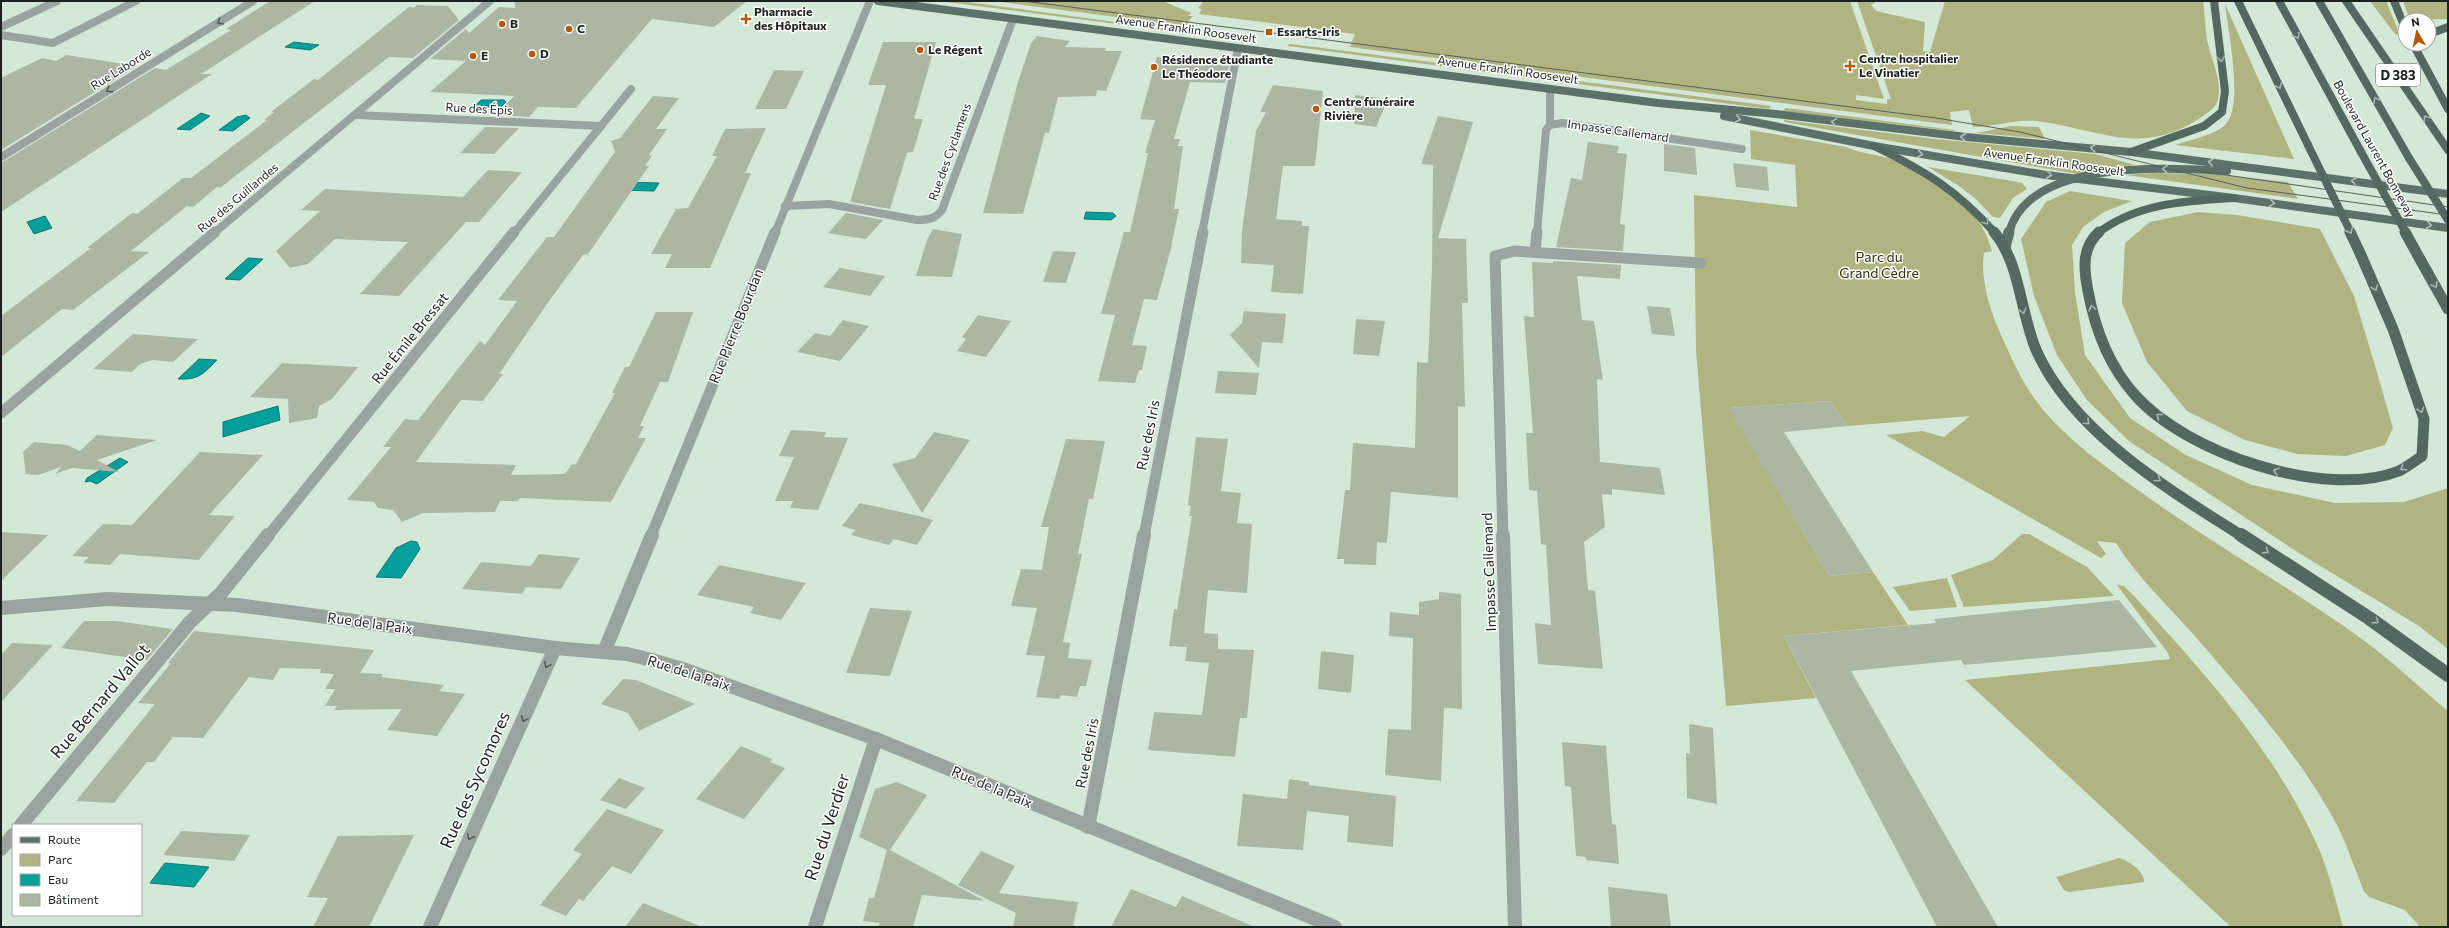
<svg xmlns="http://www.w3.org/2000/svg" width="2449" height="928" font-family="Commissioner,sans-serif">
<rect width="100%" height="100%" fill="#d3e8d7"/>
<g fill="#b0b481">
<path d="M939 1H960L1211 35 1210 36Z"/>
<path d="M993 1H1163L1191 13 1188 16H1193L1185 26Z"/>
<path d="M1204 1H1850L1884 99 1856 95V100L1887 104V99H1891L1857 1H1877L1871 5 1876 11 1925 22 1923 51 1930 52 1945 1H2203C2205 14 2205 27 2207 40 2211 60 2222 78 2218 99 2217 108 2204 115 2197 120 2139 157 2096 128 2036 121 2014 119 1995 127 1973 127L1969 110 1950 112 1952 125 1350 47 1355 34 1199 14 1202 9 1198 8Z"/>
<path d="M2370 1H2386L2400 35 2395 34Z"/>
<path d="M2403 1H2448V19L2410 20Z"/>
<path d="M2225 4 2294 159 2175 145C2190 140 2211 136 2224 126 2245 109 2228 31 2225 4Z"/>
<path d="M1289 44H1291L1771 106 1769 109 1288 46Z"/>
<path d="M1786 108 1954 130V131L1783 111Z"/>
<path d="M1784 120 1935 139 2095 154 2135 165 2077 174 1784 122Z"/>
<path d="M2011 126 2039 127 2045 139 1976 133Z"/>
<path d="M1750 130 1846 147C1861 154 1878 154 1893 160 1920 171 1966 201 1981 225 1986 233 1989 242 1992 251L1984 253C1980 280 1990 310 2001 335 2011 357 2020 378 2034 398 2061 435 2098 461 2135 488 2208 541 2288 586 2362 639 2392 661 2419 687 2448 711V927H2420L2405 910 2369 897 2364 891C2355 870 2348 847 2338 827 2305 763 2247 696 2200 642 2172 609 2139 580 2116 543L2097 541 2106 554 2101 558 1886 435 1922 431 1944 437 1970 416 1848 426 1830 401 1729 408 1829 576 1873 572 1908 625 1784 636 1816 698 1726 706 1696 350 1694 195 1797 207 1795 165 1751 159Z"/>
<path d="M1928 167 2013 181 2022 183 2027 189 2013 198 2000 218 1993 217 1976 199 1959 186Z"/>
<path d="M2152 173 2214 174 2288 182 2298 199 2126 175Z"/>
<path d="M2070 191 2132 201 2104 212 2083 227 2072 245 2075 292 2085 355 2130 418 2186 455 2252 485 2335 503 2404 502 2448 488V649L2419 626 2299 553 2129 441 2087 400 2057 355 2034 296 2021 239 2046 202Z"/>
<path d="M2198 212 2237 215 2320 229 2354 296 2374 362 2393 428 2385 445 2346 456 2297 454 2245 440 2187 411 2147 362 2122 303 2125 243 2150 222Z"/>
<path d="M2022 534H2029L2087 567 2114 596 1964 607 1951 575 1993 560Z"/>
<path d="M1947 578 1957 607 1910 611 1893 587Z"/>
<path d="M2117 585 2124 586 2133 595C2203 671 2277 753 2319 849 2329 873 2336 901 2343 927H2231L1965 680 2170 659 2168 653Z"/>
<path d="M2119 858C2128 860 2145 872 2144 882L2069 892 2064 890 2056 877Z"/>
</g>
<g fill="#069f9c" stroke="#0c7a76">
<path d="M294 42 319 45 310 50 285 47Z"/>
<path d="M481 100H504L506 102 501 107 475 106Z"/>
<path d="M201 113 210 116 190 130 177 129Z"/>
<path d="M246 115 250 118 233 131 219 130 237 117Z"/>
<path d="M623 182 659 183 654 191 617 190Z"/>
<path d="M1086 212 1113 213 1116 216 1111 220 1084 219Z"/>
<path d="M45 216 52 228 34 234 27 222Z"/>
<path d="M248 258 263 259 240 280 225 279Z"/>
<path d="M199 359 217 360C203 374 199 380 178 379Z"/>
<path d="M278 406 280 420 223 437V422Z"/>
<path d="M120 458 128 462 97 484 90 481 85 482 87 478Z"/>
<path d="M411 541 417 542 420 549 401 578 376 577 396 548Z"/>
<path d="M165 863 209 867 194 887 150 883Z"/>
</g>
<g fill="#acb7a3">
<path d="M270 1H315L201 74H212L1 212V163L155 68 166 70 231 30 226 29Z"/>
<path d="M515 1H747L714 27 652 19 576 108 538 107 529 117 495 115 514 96 430 92 466 61 430 59 466 29 469 33 499 7 515 8Z"/>
<path d="M417 5 448 6 459 20 413 58 389 57 220 188 217 187 193 207 187 206 131 251 149 252 73 310 62 309 1 357V316L91 248H87L132 213 137 214 183 178H191L267 120H264L274 112H271L314 79 318 80 409 7 414 8Z"/>
<path d="M1037 36 1070 41 1065 47 1106 48 1105 51H1122L1106 91 1097 90 1096 96 1058 97 1049 133H1045L1023 214 983 213 1018 82 1031 43Z"/>
<path d="M883 42H936L914 119H923L913 152 907 153 890 209 850 202 886 85H868Z"/>
<path d="M66 55 137 66 1 150V78L42 58 56 61Z"/>
<path d="M1157 57 1229 66 1225 83 1190 82 1174 139H1180L1178 146H1183L1174 209H1179L1170 252 1157 300 1144 299 1132 345 1147 346 1142 370H1139L1135 383 1098 381 1115 315 1101 314 1124 232H1130L1148 153H1145L1155 120 1140 119Z"/>
<path d="M774 70 804 71 786 109H755Z"/>
<path d="M1273 85 1323 91 1315 166H1283L1276 219 1302 221V226H1309L1303 294 1271 292 1274 265 1241 263 1242 230 1256 131 1266 112H1260Z"/>
<path d="M1355 95 1388 99 1376 127 1354 124Z"/>
<path d="M653 96 679 98 656 129H667L649 155 652 156 645 166H649L588 254 583 255 549 301 499 374H503L486 397 483 401 461 400 416 462 516 465 511 475 565 474 571 465 576 464 615 393H612L625 367H629L656 312H693L668 382H660L640 426H644L638 438H646L611 502 520 498 518 501H500L495 512 423 513 402 522 393 510 378 508 374 502 347 500 391 447H383L405 419 418 420 480 341 485 345 517 301 498 300 547 237H554L615 152 611 141 620 138Z"/>
<path d="M1438 116 1473 122 1438 238 1466 239 1468 303H1462L1465 407 1458 406V498L1391 492 1387 543 1377 542 1376 565 1344 564V559H1337L1345 490H1350L1353 443 1415 448 1417 362 1428 363 1432 267 1433 165 1421 164Z"/>
<path d="M485 127 519 128 494 154 460 153Z"/>
<path d="M766 128 745 173H751L710 268H665L672 254H651L676 209 688 208 717 156H712L725 129Z"/>
<path d="M1588 142 1619 146 1617 153 1627 154 1620 224 1625 225 1623 251 1556 247 1571 178 1582 180Z"/>
<path d="M1664 144 1695 148 1697 175 1664 171Z"/>
<path d="M1733 163 1767 167 1769 191 1736 187Z"/>
<path d="M488 170 522 172 479 222H466L399 296 360 294 408 242 335 239 308 264 290 268 276 251 320 211 301 210 325 189 463 197Z"/>
<path d="M846 213 883 220 866 239 828 233Z"/>
<path d="M933 229 962 234 952 277 916 276 927 240Z"/>
<path d="M1053 251 1076 252 1066 283 1043 282Z"/>
<path d="M1553 261 1621 265 1620 279 1577 276 1582 320 1594 321 1603 380 1597 379 1600 462 1660 468 1665 495 1612 489V495L1602 494 1605 527 1584 542 1588 590 1595 591 1603 669 1538 664 1535 623 1551 625 1546 545 1541 544 1537 491 1529 490 1526 433H1533L1524 316 1534 317 1532 262 1553 263Z"/>
<path d="M840 268 885 276 870 296 823 287Z"/>
<path d="M1647 306 1670 308 1675 336 1652 334Z"/>
<path d="M1244 311 1286 314 1283 343 1262 342 1259 368 1230 335 1242 323Z"/>
<path d="M978 315 1011 321 986 357 957 351 966 339 962 337Z"/>
<path d="M1356 319 1385 321 1379 356 1353 354Z"/>
<path d="M843 320 869 326 840 361 797 352 815 333 830 336Z"/>
<path d="M133 334 198 339 173 362 152 360 140 364 132 372 93 369Z"/>
<path d="M282 363 358 367 332 399 319 406 317 418 289 423 288 399 250 397Z"/>
<path d="M1218 371 1259 373 1256 395 1215 393Z"/>
<path d="M1830 401 1848 426 1784 432 1873 572 1829 576 1728 408Z"/>
<path d="M791 430 826 432 824 437 848 438 818 510 790 508 793 501H775L794 457 779 456Z"/>
<path d="M934 432 970 440 922 513 892 464 915 458Z"/>
<path d="M97 435 157 440 97 460 119 472 72 468 55 474 61 467 38 475 26 474 23 452 34 442 67 445 80 451Z"/>
<path d="M1196 437 1228 439 1221 491 1241 493 1237 523 1252 524 1247 593 1208 590 1204 633 1218 634V649L1254 650 1247 718H1240L1235 757 1148 750 1154 712 1202 715 1209 663 1185 661 1187 647 1169 646 1174 609 1177 610 1192 516H1189L1191 506 1188 505Z"/>
<path d="M1066 439 1105 441 1093 499H1089L1078 554H1082L1063 642 1070 643 1068 658 1092 660 1086 686H1080L1077 697 1061 695 1059 699 1036 697 1045 656 1026 655 1037 608 1011 606 1021 569 1042 570 1049 527H1041Z"/>
<path d="M200 452 263 455 209 515 235 516 199 560 120 554 110 565 83 563 89 557 72 556 103 524 132 525Z"/>
<path d="M860 503 919 516 933 520 917 545 894 539 889 545 851 535 855 530 842 526Z"/>
<path d="M1 532 48 535 1 581Z"/>
<path d="M539 554 580 558 561 589 526 587 522 594 462 589 481 562 531 566Z"/>
<path d="M719 565 806 583 781 620 750 613 754 607 697 595Z"/>
<path d="M1439 592 1461 594 1462 709 1444 708 1441 781 1385 775 1388 729 1411 730 1413 638 1389 636 1390 612 1419 615V602L1439 599Z"/>
<path d="M2119 600 2157 647 1964 665 1961 660 1851 671 1998 927H1937L1784 636 1936 623 1934 619Z"/>
<path d="M870 608 912 611 890 676 846 673Z"/>
<path d="M84 621H116L173 629 147 660 61 648Z"/>
<path d="M194 631 374 650 360 673 383 674 381 677 444 685 439 691 465 694 437 736 387 730 402 709 334 710 337 706H325L335 689H325L334 674 320 673 321 669 280 668 273 680 249 677 203 738 173 737 154 762H147L114 803 76 801 155 704 138 703 171 663H168Z"/>
<path d="M12 643 53 645 1 702V655Z"/>
<path d="M1321 651 1354 655 1351 693 1318 689Z"/>
<path d="M623 679 636 680 695 704 639 731 628 713 601 704Z"/>
<path d="M1689 724 1713 728 1717 804 1687 798 1686 753 1690 754Z"/>
<path d="M1562 742 1606 746 1612 824 1616 825 1619 864 1586 860V857L1576 856 1571 787 1565 786Z"/>
<path d="M741 746 772 759 770 762 785 768 744 819 696 799Z"/>
<path d="M619 778 645 788 626 809 600 800Z"/>
<path d="M1289 779 1309 782V785L1396 796 1393 847 1347 842 1349 816 1307 811 1303 850 1237 846 1243 794 1287 799Z"/>
<path d="M897 782 927 795 890 850 985 901 922 895 913 927H878L880 923 863 921 869 898H874L887 850 859 837 875 789Z"/>
<path d="M607 809 664 830 631 874 612 866 583 901 579 899 566 916 540 905 582 854 573 850Z"/>
<path d="M181 831 250 835 234 861 163 855Z"/>
<path d="M414 835 369 927H313L328 898 307 897 338 836Z"/>
<path d="M981 851 1015 866 999 893 1078 902 1073 927H1013L1016 913 958 885Z"/>
<path d="M1608 887 1667 894 1671 927H1611Z"/>
<path d="M1131 889 1176 907 1182 896 1255 927H1111Z"/>
<path d="M643 903 700 926V927H625Z"/>
</g>
<g fill="none" stroke-linecap="round" stroke-linejoin="round">
<path stroke="#99a4a0" stroke-width="8" d="M1550 89V125"/>
<g stroke="#99a4a0" stroke-width="8">
<path d="M1 27 57 1"/>
<path d="M1 35 53 43 136 1"/>
<path d="M356 115 601 126"/>
<path d="M1 157 253 1"/>
<path d="M785 206 829 204 917 220C928 220 935 219 942 210L1013 19"/>
<path d="M214 233 490 1"/>
<path d="M514 233 631 89"/>
<path d="M775 233 870 1"/>
<path d="M1202 233 1238 49"/>
<path d="M1537 233 1546 130 1550 125 1562 123 1742 149"/>
</g>
<g stroke="#99a4a0" stroke-width="11">
<path d="M1535 252 1537 232"/>
<path d="M1 413 215 232"/>
<path d="M268 536 514 232"/>
<path d="M651 536 775 232"/>
<path d="M1144 536 1203 232"/>
<path d="M1503 536 1495 256 1514 251 1701 263"/>
</g>
<g stroke="#99a4a0" stroke-width="14">
<path d="M1503 535 1515 927"/>
<path d="M1 608 107 599 237 605 555 648 627 654 648 659 686 670 876 739 1335 927"/>
<path d="M604 652 652 535"/>
<path d="M21 825 190 622 222 592 268 535"/>
<path d="M1088 827 1144 535"/>
<path d="M1 849 13 835"/>
<path d="M430 927 555 648"/>
<path d="M815 927 876 739"/>
</g>
<g stroke="#5c716a" stroke-width="8">
<path d="M878 1 1658 103 1776 114 1966 137 2131 152 2448 194"/>
<path d="M1724 116 1874 146 2046 175 2234 198 2448 228"/>
<path d="M2009 233C2028 158 2168 168 2227 171"/>
</g>
<path stroke="#5c716a" stroke-width="11" d="M2005 247 2009 232"/>
<g stroke="#526860" stroke-width="8">
<path d="M2238 1 2308 145"/>
<path d="M2279 1 2361 152"/>
<path d="M2319 1 2409 158"/>
<path d="M2346 1 2448 150"/>
<path d="M2394 1 2405 28"/>
<path d="M2429 34 2448 27"/>
<path d="M2413 44 2448 109"/>
<path d="M1874 146C1925 171 1957 190 1995 233"/>
<path d="M2131 152 2204 126 2222 112 2225 91 2214 1"/>
<path d="M2098 233C2137 203 2186 201 2234 198"/>
</g>
<g stroke="#526860" stroke-width="11">
<path d="M1994 232C2021 264 2020 314 2037 352 2074 433 2169 490 2242 536"/>
<path d="M2099 232C2081 248 2084 271 2088 291 2095 329 2109 366 2135 395 2186 453 2325 500 2399 471 2407 467 2415 461 2422 456L2424 419 2393 329 2360 253"/>
<path d="M2421 261 2448 309"/>
</g>
<path stroke="#526860" stroke-width="14" d="M2241 535 2369 618 2448 675"/>
<g stroke="#556057" stroke-width="1">
<path d="M1023 1 1936 118 2020 132 2247 188 2448 215"/>
<path d="M2191 170 2448 207"/>
</g>
<g stroke="#526860" stroke-width="8">
<path d="M2308 145 2351 233"/>
<path d="M2361 152 2406 233"/>
<path d="M2409 158 2448 220"/>
</g>
<g stroke="#526860" stroke-width="11">
<path d="M2350 232 2360 253"/>
<path d="M2405 232 2421 261"/>
</g>
</g>
<defs><path id="oneway-chevron" d="M-2-3.5L2.5 0L-2 3.5" fill="none" stroke-width="1.6" stroke-linecap="round" stroke-linejoin="round"/></defs>
<g stroke="#545c58">
<use href="#oneway-chevron" transform="translate(220 22) rotate(148)"/>
<use href="#oneway-chevron" transform="translate(109 90) rotate(148)"/>
<use href="#oneway-chevron" transform="translate(547 665) rotate(114)"/>
<use href="#oneway-chevron" transform="translate(524 719) rotate(114)"/>
<use href="#oneway-chevron" transform="translate(470 837) rotate(114)"/>
</g>
<g stroke="#a8b4b0">
<use href="#oneway-chevron" transform="translate(2297 36) rotate(62)"/>
<use href="#oneway-chevron" transform="translate(2221 59) rotate(83)"/>
<use href="#oneway-chevron" transform="translate(2279 86) rotate(64)"/>
<use href="#oneway-chevron" transform="translate(2376 100) rotate(-120)"/>
<use href="#oneway-chevron" transform="translate(2426 118) rotate(-124)"/>
<use href="#oneway-chevron" transform="translate(1986 222) rotate(52)"/>
<use href="#oneway-chevron" transform="translate(2350 231) rotate(64)"/>
<use href="#oneway-chevron" transform="translate(2435 285) rotate(61)"/>
<use href="#oneway-chevron" transform="translate(2375 288) rotate(67)"/>
<use href="#oneway-chevron" transform="translate(2092 308) rotate(-105)"/>
<use href="#oneway-chevron" transform="translate(2023 311) rotate(74)"/>
<use href="#oneway-chevron" transform="translate(2421 410) rotate(71)"/>
<use href="#oneway-chevron" transform="translate(2159 416) rotate(-143)"/>
<use href="#oneway-chevron" transform="translate(2087 422) rotate(42)"/>
<use href="#oneway-chevron" transform="translate(2403 468) rotate(148)"/>
<use href="#oneway-chevron" transform="translate(2276 471) rotate(-163)"/>
<use href="#oneway-chevron" transform="translate(2158 479) rotate(35)"/>
<use href="#oneway-chevron" transform="translate(2266 551) rotate(33)"/>
<use href="#oneway-chevron" transform="translate(2376 621) rotate(33)"/>
</g>
<g stroke="#b6bfbc">
<use href="#oneway-chevron" transform="translate(1738 119) rotate(11)"/>
<use href="#oneway-chevron" transform="translate(1834 122) rotate(-172)"/>
<use href="#oneway-chevron" transform="translate(1963 137) rotate(-174)"/>
<use href="#oneway-chevron" transform="translate(2093 148) rotate(-175)"/>
<use href="#oneway-chevron" transform="translate(1920 154) rotate(10)"/>
<use href="#oneway-chevron" transform="translate(2211 162) rotate(-172)"/>
<use href="#oneway-chevron" transform="translate(2165 169) rotate(-179)"/>
<use href="#oneway-chevron" transform="translate(2049 175) rotate(9)"/>
<use href="#oneway-chevron" transform="translate(2354 181) rotate(-172)"/>
<use href="#oneway-chevron" transform="translate(2272 203) rotate(8)"/>
<use href="#oneway-chevron" transform="translate(2429 225) rotate(8)"/>
</g>
<g fill="#b75809" stroke="#fff" stroke-width="1.5">
<path d="M744 13h4v4h4v4h-4v4h-4v-4h-4v-4h4z"/>
<circle cx="502" cy="24" r="4"/>
<circle cx="569" cy="29" r="4"/>
<rect x="1265" y="28" width="8" height="8" rx="2"/>
<circle cx="920" cy="50" r="4"/>
<circle cx="532" cy="54" r="4"/>
<circle cx="473" cy="56" r="4"/>
<path d="M1848 60h4v4h4v4h-4v4h-4v-4h-4v-4h4z"/>
<circle cx="1154" cy="67" r="4"/>
<circle cx="1316" cy="109" r="4"/>
</g>
<g text-anchor="middle" stroke-width="3" stroke-linejoin="round" paint-order="stroke">
<g font-size="12" font-weight="bold" fill="#1b221d" stroke="#fff" text-anchor="start">
<text x="754" y="16">Pharmacie<tspan x="754" dy="14">des Hôpitaux</tspan></text>
<text x="510" y="28">B</text>
<text x="577" y="33">C</text>
<text x="1277" y="36">Essarts-Iris</text>
<text x="928" y="54">Le Régent</text>
<text x="540" y="58">D</text>
<text x="481" y="60">E</text>
<text x="1859" y="63">Centre hospitalier<tspan x="1859" dy="14">Le Vinatier</tspan></text>
<text x="1162" y="64">Résidence étudiante<tspan x="1162" dy="14">Le Théodore</tspan></text>
<text x="1324" y="106">Centre funéraire<tspan x="1324" dy="14">Rivière</tspan></text>
</g>
<g font-size="12" fill="#1b221d" stroke="#fff">
<text transform="translate(1186 29) rotate(8)" y="4">Avenue Franklin Roosevelt</text>
<text transform="translate(121 69) rotate(-32)" y="4">Rue Laborde</text>
<text transform="translate(1508 70) rotate(8)" y="4">Avenue Franklin Roosevelt</text>
<text transform="translate(479 109) rotate(3)" y="4">Rue des Épis</text>
<text transform="translate(1618 131) rotate(8)" y="4">Impasse Callemard</text>
<text transform="translate(2374 149) rotate(61)" y="4">Boulevard Laurent Bonnevay</text>
<text transform="translate(950 152) rotate(-70)" y="4">Rue des Cyclamens</text>
<text transform="translate(2054 162) rotate(8)" y="4">Avenue Franklin Roosevelt</text>
<text transform="translate(238 198) rotate(-40)" y="4">Rue des Guillandes</text>
</g>
<rect fill="#fff" stroke="#5f6461" stroke-width="1" x="2376" y="64" width="44" height="22" rx="3"/>
<g font-size="13" font-weight="bold" fill="#1b221d">
<text x="2398" y="80">D 383</text>
</g>
<g font-size="14" fill="#2d2f09" stroke="#fff">
<text x="1879" y="262">Parc du<tspan x="1879" dy="16">Grand Cèdre</tspan></text>
</g>
<g font-size="14" fill="#1b221d" stroke="#fff">
<text transform="translate(736 326) rotate(-68)" y="5">Rue Pierre Bourdan</text>
<text transform="translate(410 338) rotate(-51)" y="5">Rue Émile Bressat</text>
<text transform="translate(1148 435) rotate(-79)" y="5">Rue des Iris</text>
<text transform="translate(1489 572) rotate(-92)" y="5">Impasse Callemard</text>
<text transform="translate(370 623) rotate(8)" y="5">Rue de la Paix</text>
<text transform="translate(689 673) rotate(18)" y="5">Rue de la Paix</text>
<text transform="translate(1087 753) rotate(-79)" y="5">Rue des Iris</text>
<text transform="translate(992 787) rotate(23)" y="5">Rue de la Paix</text>
</g>
<g font-size="17" fill="#1b221d" stroke="#fff">
<text transform="translate(100 701) rotate(-50)" y="6">Rue Bernard Vallot</text>
<text transform="translate(475 780) rotate(-66)" y="6">Rue des Sycomores</text>
<text transform="translate(827 827) rotate(-72)" y="6">Rue du Verdier</text>
</g>
</g>
<rect width="2449" height="928" fill="none" stroke="#1b221d" stroke-width="4"/>
<rect x="12" y="824" width="130" height="92" fill="#ffffff" stroke="#a4a7a5"/>
<rect x="20" y="837" width="20" height="6" fill="#5c716a" stroke="#a4a7a5"/>
<text x="48" y="844" font-size="12" fill="#1b221d">Route</text>
<rect x="20" y="854" width="20" height="12" fill="#b0b481" stroke="#a4a7a5"/>
<text x="48" y="864" font-size="12" fill="#1b221d">Parc</text>
<rect x="20" y="874" width="20" height="12" fill="#069f9c" stroke="#a4a7a5"/>
<text x="48" y="884" font-size="12" fill="#1b221d">Eau</text>
<rect x="20" y="894" width="20" height="12" fill="#acb7a3" stroke="#a4a7a5"/>
<text x="48" y="904" font-size="12" fill="#1b221d">Bâtiment</text>
<g transform="translate(2417 32) rotate(351)"><circle r="19" fill="#ffffff" stroke="#a4a7a5"/>
<path d="M0-3L7 15L0 10L-7 15Z" fill="#b75809"/>
<text y="-6" font-size="11" font-weight="bold" text-anchor="middle" fill="#1b221d">N</text>
</g>
</svg>
